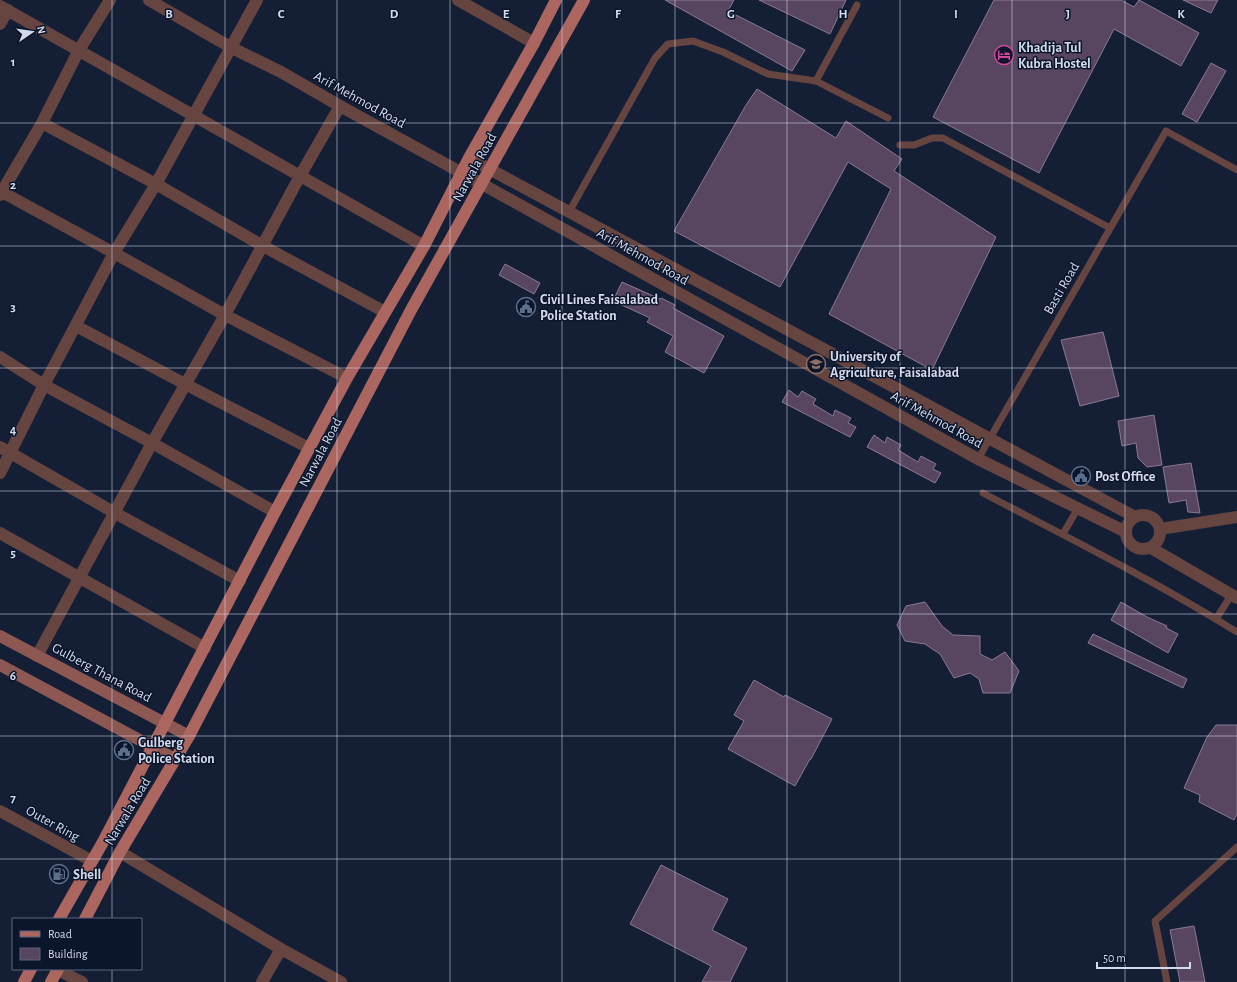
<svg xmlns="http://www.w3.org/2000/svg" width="1237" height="982" font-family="'Alegreya Sans',sans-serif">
<rect width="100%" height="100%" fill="#141f36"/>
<g fill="#584660" stroke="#8b7894">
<path d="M665 0H734L728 11 805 50 792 71Z"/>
<path d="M759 0H846L830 34Z"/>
<path d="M994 0H1121L1134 7 1139 0 1199 33 1181 66 1114 29 1039 173 933 117Z"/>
<path d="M1183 0H1218L1211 13Z"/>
<path d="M1211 63 1226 71 1197 122 1182 114Z"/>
<path d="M757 89 836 138 846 121 902 159 894 171 996 237 932 370 829 314 891 189 848 162 780 287 674 231 746 105Z"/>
<path d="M505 264 540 283 534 294 499 275Z"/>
<path d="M622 282 660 299 661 298 675 305 673 308 724 336 704 373 665 352 673 336 647 322 650 318 613 301Z"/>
<path d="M1103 332 1119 396 1080 406 1061 340Z"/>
<path d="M789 390 798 397 802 391 816 399 813 404 833 416 835 410 851 418 848 423 856 427 850 437 782 402Z"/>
<path d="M1154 415 1162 465 1147 467 1138 458 1136 443 1122 446 1118 421Z"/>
<path d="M874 435 885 443 887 437 901 445 898 450 918 462 921 456 936 464 933 469 941 473 935 483 867 447Z"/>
<path d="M1191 463 1200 513 1188 512 1186 500 1169 503 1163 467Z"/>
<path d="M925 602 942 626 953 635 980 636V654L992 660 1005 652 1019 671 1010 693H983L979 679 970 673 954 678 940 654 925 644 905 641 897 625 906 606Z"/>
<path d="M1121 602 1147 617 1167 626 1166 628 1178 634 1168 653 1111 620Z"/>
<path d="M1093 634 1187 679 1183 688 1088 643Z"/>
<path d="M754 680 784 697 785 695 832 719 811 759H810L795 786 728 749 744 721 734 715Z"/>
<path d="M1216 725H1237V814L1234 820 1199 802 1200 795 1184 788 1207 737Z"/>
<path d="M661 865 728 899 712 930 747 948 730 982H702L711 966 630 924Z"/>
<path d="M1194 926 1205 982H1180L1170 930Z"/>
</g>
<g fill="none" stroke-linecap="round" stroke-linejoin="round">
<g stroke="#664440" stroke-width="7">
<path d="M816 81 857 5"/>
<path d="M900 145H914L932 138H943L1110 228"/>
<path d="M569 212 655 58 668 44 693 41 723 52 768 74 816 81 888 118"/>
<path d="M978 459 1166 131 1237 170"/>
<path d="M983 493C1069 538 1155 581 1237 632"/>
<path d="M1063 534 1078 508"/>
<path d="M1216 619 1232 594"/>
<path d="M1167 982 1155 921 1237 847"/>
</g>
<g stroke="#664440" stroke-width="12">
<path d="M458 0 534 43"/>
<path d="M0 6 424 246"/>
<path d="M0 24 8 10"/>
<path d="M42 123 156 184 263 246 385 312"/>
<path d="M0 191 114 253 225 315 347 378"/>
<path d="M0 195 42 123 79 50 110 0"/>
<path d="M76 326 185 384 309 448"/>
<path d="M0 357 44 385 152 443 275 512"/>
<path d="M0 447 115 513 240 581"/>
<path d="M0 473 44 385 114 253 156 184 257 0"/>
<path d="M0 533 205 648"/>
<path d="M1151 548 1237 598"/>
<path d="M37 656 152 443 225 315 300 176 340 106"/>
<path d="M0 811 92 861"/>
<path d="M120 852 281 949 341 982"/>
<path d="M56 969 82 982"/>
<path d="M262 982 281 949"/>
</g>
<g stroke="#664440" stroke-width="12">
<path d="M149 0 232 48 281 72 340 106 482 184 978 459 1126 532"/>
<path d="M469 158 1135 517"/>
<circle cx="1143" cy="532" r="17"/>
<path d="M1160 529 1237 517"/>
</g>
<g stroke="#8d5752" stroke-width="12">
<path d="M0 636 189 736"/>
<path d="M0 665 175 759"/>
</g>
<g stroke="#ab6660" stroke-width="12">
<path d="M59 919 103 842 275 512 347 378 424 246 469 158 534 43 556 0"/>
<path d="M85 919 120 852 189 736 411 310 584 0"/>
<path d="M24 982 31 969"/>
<path d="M51 982 58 969"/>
</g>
</g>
<path fill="none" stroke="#d2dbeb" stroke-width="1" stroke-opacity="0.55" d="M112 0V919M225 0V982M337 0V982M450 0V982M562 0V982M675 0V982M787 0V982M900 0V982M1012 0V982M1125 0V982M0 123H1237M0 246H1237M0 368H1237M0 491H1237M0 614H1237M0 736H1237M0 859H1237M112 969V982"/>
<defs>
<symbol id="hotel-ring" viewBox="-11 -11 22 22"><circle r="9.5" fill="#0b152c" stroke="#d1479c" stroke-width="1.5"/><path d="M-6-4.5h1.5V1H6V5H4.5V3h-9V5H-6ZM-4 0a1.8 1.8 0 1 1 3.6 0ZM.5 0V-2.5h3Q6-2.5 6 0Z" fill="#d1479c"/></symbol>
<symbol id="civic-ring" viewBox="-11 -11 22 22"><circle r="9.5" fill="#0b152c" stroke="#5c6f8a" stroke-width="1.5"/><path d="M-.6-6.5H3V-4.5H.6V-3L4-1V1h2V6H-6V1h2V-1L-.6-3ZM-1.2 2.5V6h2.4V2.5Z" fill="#5c6f8a"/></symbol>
<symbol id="university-ring" viewBox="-11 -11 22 22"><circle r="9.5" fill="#0b152c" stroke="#8d6e63" stroke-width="1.5"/><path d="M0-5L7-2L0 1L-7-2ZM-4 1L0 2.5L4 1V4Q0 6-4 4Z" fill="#8d6e63"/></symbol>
<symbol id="fuel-ring" viewBox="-11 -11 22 22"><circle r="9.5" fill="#0b152c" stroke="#5c6f8a" stroke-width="1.5"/><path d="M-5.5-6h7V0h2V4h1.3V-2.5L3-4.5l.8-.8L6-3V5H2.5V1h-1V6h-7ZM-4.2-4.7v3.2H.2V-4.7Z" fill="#5c6f8a"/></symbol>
</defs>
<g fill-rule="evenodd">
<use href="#hotel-ring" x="993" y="44" width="22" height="22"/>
<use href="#civic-ring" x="515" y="296" width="22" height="22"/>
<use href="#university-ring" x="805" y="353" width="22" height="22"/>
<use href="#civic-ring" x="1070" y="465" width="22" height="22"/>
<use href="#civic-ring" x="113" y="739" width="22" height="22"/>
<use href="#fuel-ring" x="48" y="863" width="22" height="22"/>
</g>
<g text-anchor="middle" stroke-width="3" stroke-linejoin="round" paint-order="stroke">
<g font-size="14" font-weight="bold" fill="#d2dbeb" stroke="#0b152c" text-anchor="start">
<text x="1018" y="52">Khadija Tul<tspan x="1018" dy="16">Kubra Hostel</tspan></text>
<text x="540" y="304">Civil Lines Faisalabad<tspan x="540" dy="16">Police Station</tspan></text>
<text x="830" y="361">University of<tspan x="830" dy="16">Agriculture, Faisalabad</tspan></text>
<text x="1095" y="481">Post Office</text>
<text x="138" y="747">Gulberg<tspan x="138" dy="16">Police Station</tspan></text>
<text x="73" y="879">Shell</text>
</g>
<g font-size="14" fill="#d2dbeb" stroke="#0b152c">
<text transform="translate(360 99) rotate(29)" y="5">Arif Mehmod Road</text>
<text transform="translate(474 167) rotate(-61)" y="5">Narwala Road</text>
<text transform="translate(643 256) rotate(29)" y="5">Arif Mehmod Road</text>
<text transform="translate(1061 288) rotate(-60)" y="5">Basti Road</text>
<text transform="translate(937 419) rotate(29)" y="5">Arif Mehmod Road</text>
<text transform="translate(320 452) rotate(-62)" y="5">Narwala Road</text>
<text transform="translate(102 672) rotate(28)" y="5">Gulberg Thana Road</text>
<text transform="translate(127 811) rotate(-59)" y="5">Narwala Road</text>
<text transform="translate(53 823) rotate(29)" y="5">Outer Ring</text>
</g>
</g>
<g font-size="13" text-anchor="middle" font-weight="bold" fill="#d2dbeb" stroke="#0b152c" stroke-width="3" stroke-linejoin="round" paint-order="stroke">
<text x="169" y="18">B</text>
<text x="281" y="18">C</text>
<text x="394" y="18">D</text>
<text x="506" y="18">E</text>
<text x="618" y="18">F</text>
<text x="731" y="18">G</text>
<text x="843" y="18">H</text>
<text x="956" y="18">I</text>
<text x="1068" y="18">J</text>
<text x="1181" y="18">K</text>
<text x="13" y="66">1</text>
<text x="13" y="189">2</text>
<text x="13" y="311">3</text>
<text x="13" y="434">4</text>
<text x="13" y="557">5</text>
<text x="13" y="680">6</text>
<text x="13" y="802">7</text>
</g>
<rect x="12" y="918" width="130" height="52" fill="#0b152c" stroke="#5b6478"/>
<rect x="20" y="931" width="20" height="6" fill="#ab6660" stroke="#5b6478"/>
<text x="48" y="938" font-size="12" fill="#d2dbeb">Road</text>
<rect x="20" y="948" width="20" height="12" fill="#584660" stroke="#5b6478"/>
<text x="48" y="958" font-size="12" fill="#d2dbeb">Building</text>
<g transform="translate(32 32) rotate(77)" stroke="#0b152c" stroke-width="3" paint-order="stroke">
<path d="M0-3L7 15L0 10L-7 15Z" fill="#d2dbeb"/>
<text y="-6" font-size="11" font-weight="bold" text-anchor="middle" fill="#d2dbeb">N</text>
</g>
<path d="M1097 962v6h93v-6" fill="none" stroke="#d2dbeb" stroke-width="2"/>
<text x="1103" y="962" font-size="12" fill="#d2dbeb" stroke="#0b152c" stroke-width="3" paint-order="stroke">50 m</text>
</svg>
